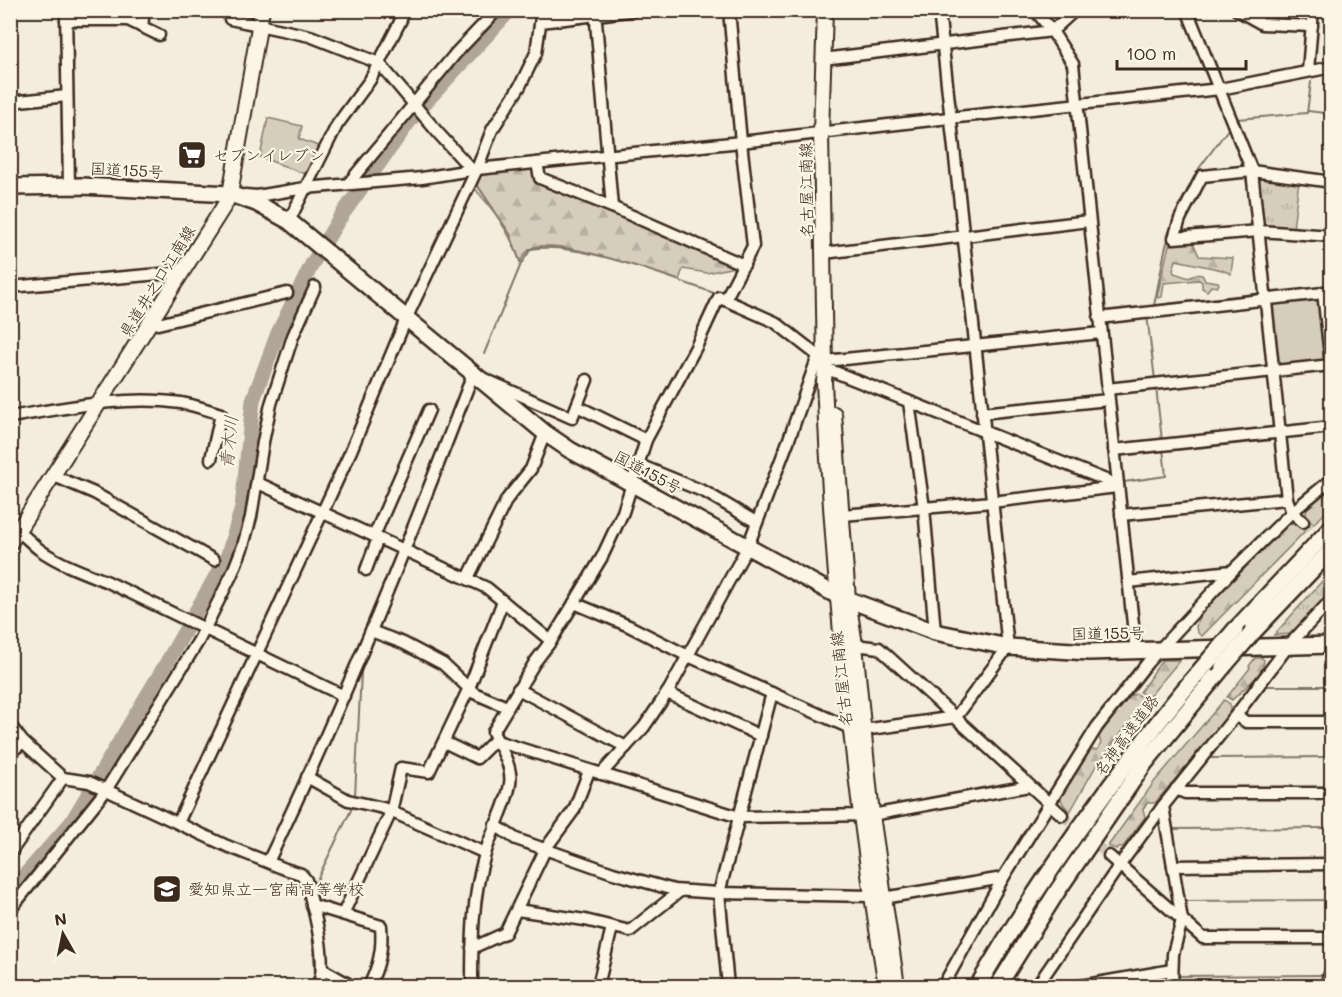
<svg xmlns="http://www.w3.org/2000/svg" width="1342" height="997" font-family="Mali,'Klee One',sans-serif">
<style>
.grass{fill:url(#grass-tufts);stroke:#887c6e;stroke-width:1.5}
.forest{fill:url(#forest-firs);stroke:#887c6e;stroke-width:1.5}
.green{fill:#d6cdbd;stroke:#887c6e;stroke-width:1.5}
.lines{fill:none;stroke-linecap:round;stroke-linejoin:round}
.stream{stroke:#817466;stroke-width:2}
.river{stroke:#b0a596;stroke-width:15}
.minor-tunnel{stroke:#cfc6b7;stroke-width:10;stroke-dasharray:10 5;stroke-linecap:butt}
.minor-casing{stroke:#3b2a1e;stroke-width:15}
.major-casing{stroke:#3b2a1e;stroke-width:18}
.highway-casing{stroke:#3b2a1e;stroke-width:20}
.minor{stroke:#fcf5e5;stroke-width:10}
.major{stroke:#fcf5e5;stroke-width:14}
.highway{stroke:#fcf5e5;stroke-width:15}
.highway-bridge-casing{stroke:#3b2a1e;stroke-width:20;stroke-linecap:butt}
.highway-bridge{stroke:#fcf5e5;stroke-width:15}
.labels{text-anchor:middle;stroke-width:4.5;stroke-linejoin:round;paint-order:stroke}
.poi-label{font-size:16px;fill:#3b2a1e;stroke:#fcf5e5;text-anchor:start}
.street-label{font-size:16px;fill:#3b2a1e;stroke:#fcf5e5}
.water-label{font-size:18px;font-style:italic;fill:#645548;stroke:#fcf5e5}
</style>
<defs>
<pattern id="grass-tufts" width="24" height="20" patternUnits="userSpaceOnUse" patternTransform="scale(1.5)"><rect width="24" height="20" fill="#d6cdbd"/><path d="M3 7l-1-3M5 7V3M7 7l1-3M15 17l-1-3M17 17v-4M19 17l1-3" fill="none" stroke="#b9b0a2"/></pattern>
<pattern id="forest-firs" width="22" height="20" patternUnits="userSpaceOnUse" patternTransform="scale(1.5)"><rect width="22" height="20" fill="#d6cdbd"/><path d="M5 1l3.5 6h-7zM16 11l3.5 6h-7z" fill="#b9b0a2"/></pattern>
</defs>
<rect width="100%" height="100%" fill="#f4eddd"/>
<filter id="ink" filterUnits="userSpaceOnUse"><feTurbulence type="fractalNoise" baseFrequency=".0167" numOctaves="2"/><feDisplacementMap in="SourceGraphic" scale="12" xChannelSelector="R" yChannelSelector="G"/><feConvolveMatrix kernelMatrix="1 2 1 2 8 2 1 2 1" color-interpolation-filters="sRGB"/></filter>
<g filter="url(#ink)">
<!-- grass -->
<g class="grass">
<polygon points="1258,177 1299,180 1293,229 1266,227 1263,225"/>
<polygon points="1331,571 1331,593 1294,634 1274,635"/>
</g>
<!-- forest -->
<g class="forest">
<path d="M537 163 540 179 744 265 707 273 683 269 679 280C652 271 555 237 532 248 526 251 523 257 520 262 510 232 494 209 472 186V170Z"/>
<polygon points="1193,242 1199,256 1233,258 1231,274 1222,270 1176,260 1173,270 1174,273 1189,278 1196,274 1202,275 1205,280 1218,282 1219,284 1217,287 1211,286 1207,291 1202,288 1202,282 1199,280 1164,283 1162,297 1158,298 1157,296 1169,245"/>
<polygon points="1331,485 1331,508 1313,524 1306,514 1307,506"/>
<path d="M1293 523 1305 531 1202 636C1193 631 1196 623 1200 615L1287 524Z"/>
<polygon points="1255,658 1262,658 1264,660 1262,672 1232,700 1227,697 1250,668 1249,666"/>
<polygon points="1162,660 1180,660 1148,698 1140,692"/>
<path d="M1137 694 1146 701 1096 766 1070 812C1064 805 1059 801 1061 792L1088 750H1097L1101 744 1099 736 1128 696Z"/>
<polygon points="1224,700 1230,704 1230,714 1155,803 1147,803 1143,809 1145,817 1123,847 1116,849 1108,846 1155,781"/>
</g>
<!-- green -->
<g class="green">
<polygon points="268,118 302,126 299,139 324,148 308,175 260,157"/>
<polygon points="1318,297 1327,358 1325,361 1280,366 1278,364 1271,304 1275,300"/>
</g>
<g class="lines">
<!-- stream -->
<g class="stream">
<polyline points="1308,111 1332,114"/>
<polyline points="1237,119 1307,113 1311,82"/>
<polyline points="475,157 480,146"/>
<polyline points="476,183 510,234 521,264 484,354"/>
<polyline points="1178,208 1200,167 1229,128"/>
<path d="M521 264 531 249C576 240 672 279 717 294"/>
<polyline points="1290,291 1307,289"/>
<polyline points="1272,293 1283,292"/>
<polyline points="741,301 748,304"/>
<polyline points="1154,306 1165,250 1175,215"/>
<polyline points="1147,308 1257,295"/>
<polyline points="1147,315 1155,380"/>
<polyline points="1156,387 1162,441"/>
<polyline points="1126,510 1124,482 1166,476 1163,449"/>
<polyline points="1128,521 1133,575"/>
<polyline points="1266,686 1332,686"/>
<polyline points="1209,758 1332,757"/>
<polyline points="355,796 361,672 364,660"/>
<polyline points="1157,803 1205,745"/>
<polyline points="1171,829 1332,828"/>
<polyline points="1162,833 1174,907"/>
<polyline points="1126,846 1145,818"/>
<polyline points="1128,865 1145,839"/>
<polyline points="313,888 354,804"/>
<polyline points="306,901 312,931 315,973 309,986"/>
<polyline points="1182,901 1332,900"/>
<polyline points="1167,965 1167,954 1175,925 1175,921 1169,916"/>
<polyline points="1176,976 1323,975"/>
<polyline points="1331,986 1332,985"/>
</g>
<!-- river -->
<polyline class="river" points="10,892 71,823 166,664 228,555 242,508 253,400 278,333 312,264 339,219 413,116 510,10"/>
<!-- minor-tunnel -->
<g class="minor-tunnel">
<polyline points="1303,522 1324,543"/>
<polyline points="1062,815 1109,856"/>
</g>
<!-- minor casing -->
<g class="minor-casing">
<g id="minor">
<polyline points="66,10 69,186"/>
<polyline points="595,10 612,207"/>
<polyline points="1035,10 1052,31 1073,64 1136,652"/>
<polyline points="1187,10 1252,171 1287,499 1292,512 1303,522"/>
<polyline points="1237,10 1262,24 1312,26"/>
<polyline points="230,19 310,36 379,63 439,134 472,170"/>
<polyline points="66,20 128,20 159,35"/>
<polyline points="541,22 636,10"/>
<polyline points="142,27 144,10"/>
<polyline points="823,59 1052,31 1075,10"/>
<polyline points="1308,71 1313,10"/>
<polyline points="10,102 67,96"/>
<polyline points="537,163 540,178 612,207 744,265"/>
<polyline points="1332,182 1252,171 1202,176 1180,219 1174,238 1259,231 1332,236"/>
<polyline points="348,184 456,53 497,10"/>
<polyline points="245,195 257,196 305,188 422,178 477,169 741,142 949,118 1220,89 1332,67"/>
<polyline points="289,221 337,125 370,80 401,20 398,10"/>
<polyline points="824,253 1089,221"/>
<polyline points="10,287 183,272"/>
<polyline points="725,300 775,322 825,361 1101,333"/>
<polyline points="1099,318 1332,292"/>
<polyline points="151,322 158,324 287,293"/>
<polyline points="825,368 1108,481 1118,487"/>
<polyline points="1107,389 1331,365 1323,292"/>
<polyline points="909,402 924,508 935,632"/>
<polyline points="577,406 646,440"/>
<polyline points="982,413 1108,400"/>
<path d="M10 417C66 408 124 395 181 403 194 405 208 410 221 414L211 459"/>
<polyline points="1114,450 1332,427"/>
<polyline points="639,465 705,492 756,522"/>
<polyline points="54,476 94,493 214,560"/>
<polyline points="258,483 487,588 551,641"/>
<polyline points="843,515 992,502 1117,487"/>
<polyline points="1121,515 1287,499"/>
<path d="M10 527C23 532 29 542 40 550 60 564 85 573 108 582L344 696"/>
<polyline points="374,536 429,410"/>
<polyline points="366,570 378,538"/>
<polyline points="468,578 507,499 531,469 545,433"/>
<polyline points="1128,582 1232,571"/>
<polyline points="574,603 629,626 688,656 850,728"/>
<polyline points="371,631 403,643 443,664 474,693 507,707"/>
<polyline points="855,645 879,648 1062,815"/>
<polyline points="518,689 626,747"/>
<polyline points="667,693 761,736"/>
<polyline points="1236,715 1246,722 1332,722"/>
<path d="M10 725 23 742 63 778 89 782 227 846 285 869 301 874 306 880C313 907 329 962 318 986"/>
<polyline points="863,730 956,717 1008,647 939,10"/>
<polyline points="497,741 739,817 872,815 1029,786"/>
<polyline points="444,742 477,758 496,739"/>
<polyline points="10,753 23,742"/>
<polyline points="601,774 644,727 669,690 748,546 789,439 818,356"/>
<polyline points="307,777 348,800 383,808 485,853"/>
<polyline points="1176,789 1185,793 1332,793"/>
<polyline points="1163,806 1182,920 1173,954 1172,986"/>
<polyline points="178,823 350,453 406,319 477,169 492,130 520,86 536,53 542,10"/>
<polyline points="495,825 516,839 613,873 674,890 719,893 871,896"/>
<polyline points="10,853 63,778"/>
<polyline points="1109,856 1203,938 1332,938"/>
<path d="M268 862C344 703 410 539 473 374L572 418 587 380"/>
<polyline points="1173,866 1332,864"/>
<polyline points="883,898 1003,878"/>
<path d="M312 905 381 926C383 949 379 966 369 986"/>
<polyline points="10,910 106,790 199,640 232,574 243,546 251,517 263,442 271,404 293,336 315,287"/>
<polyline points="517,910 585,920 630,931 680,891"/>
<polyline points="343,914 391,812 401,768 429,772 469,688 503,601"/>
<polyline points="472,948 505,933 546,848 574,810 589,771"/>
<polyline points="322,969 352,986"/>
<path d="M472 986C472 942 472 897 485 854 492 830 506 808 510 784 513 767 500 747 493 732L535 662 551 641 602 557 623 512 646 440 696 347 719 297 725 300 753 246 741 142 729 10"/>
<polyline points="598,986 612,927"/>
<polyline points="728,986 719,893 772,693"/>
<polyline points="943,986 1003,878 1097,727 1148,662 1232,571 1292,512 1332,479"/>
<polyline points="1037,986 1119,866 1163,806 1236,715 1289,645 1332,599"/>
<polyline points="1080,986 1172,970"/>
<polyline points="1325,986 1332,969"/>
</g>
</g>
<!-- major casing -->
<g class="major-casing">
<g id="major">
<path d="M825 10 821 133 825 368 824 382C833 585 853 786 886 986"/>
<polyline points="834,414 848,599 855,645 872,815 897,986"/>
<polyline points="10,543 224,206 230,194 262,10"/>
</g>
</g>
<!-- highway casing -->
<g class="highway-casing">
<g id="highway">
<polyline points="10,187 82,186 230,194 256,203 289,221 545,433 570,450 836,595 935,632 1008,647 1089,652 1332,645"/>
<polyline points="1235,630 1332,527"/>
<polyline points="1253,632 1332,549"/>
<path d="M978 986C1008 933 1042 882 1077 832 1118 775 1159 718 1205 665"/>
<polyline points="998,986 1058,890 1144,764 1223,667"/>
</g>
</g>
<!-- minor -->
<use href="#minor" class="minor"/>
<!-- major -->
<use href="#major" class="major"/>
<!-- highway -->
<use href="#highway" class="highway"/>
<!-- highway-bridge casing -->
<g class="highway-bridge-casing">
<g id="highway-bridge">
<polyline points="1205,665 1235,630"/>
<polyline points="1223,667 1253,632"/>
</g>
</g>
<!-- highway-bridge -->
<use href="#highway-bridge" class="highway-bridge"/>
</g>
</g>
<!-- icons -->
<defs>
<g id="supermarket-square" transform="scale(1.5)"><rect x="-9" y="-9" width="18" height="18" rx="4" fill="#3b2a1e" stroke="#fcf5e5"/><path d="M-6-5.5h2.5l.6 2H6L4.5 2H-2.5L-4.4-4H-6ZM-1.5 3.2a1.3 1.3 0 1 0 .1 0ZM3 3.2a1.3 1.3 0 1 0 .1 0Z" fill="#fff"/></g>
<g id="school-square" transform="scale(1.5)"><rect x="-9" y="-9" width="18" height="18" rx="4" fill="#3b2a1e" stroke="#fcf5e5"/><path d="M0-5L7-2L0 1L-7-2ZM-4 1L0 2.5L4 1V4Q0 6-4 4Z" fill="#fff"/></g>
</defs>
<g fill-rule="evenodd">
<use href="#supermarket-square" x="192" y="155"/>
<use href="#school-square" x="167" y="889"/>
</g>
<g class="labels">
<!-- poi labels -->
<g class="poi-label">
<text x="213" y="161">セブンイレブン</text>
<text x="188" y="895">愛知県立一宮南高等学校</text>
</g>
<!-- street labels -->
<g class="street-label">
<text transform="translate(127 170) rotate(3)" y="6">国道155号</text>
<text transform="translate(806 190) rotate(-91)" y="6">名古屋江南線</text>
<text transform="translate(157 281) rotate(-58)" y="6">県道井之口江南線</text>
<text transform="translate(648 472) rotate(28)" y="6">国道155号</text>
<text transform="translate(1108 633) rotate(-1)" y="6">国道155号</text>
<text transform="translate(841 679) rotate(-96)" y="6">名古屋江南線</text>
<text transform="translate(1126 735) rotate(-53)" y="6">名神高速道路</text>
</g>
<!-- water labels -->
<g class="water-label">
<text transform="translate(229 442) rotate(-84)" y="6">青木川</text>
</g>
</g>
<!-- margin -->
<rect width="1342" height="997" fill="none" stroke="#fcf5e5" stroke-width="36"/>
<rect x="18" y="18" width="1306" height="961" fill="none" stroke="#3b2a1e" stroke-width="2" filter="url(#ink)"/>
<!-- north arrow -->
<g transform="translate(63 934) rotate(351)" stroke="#fcf5e5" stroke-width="4.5" paint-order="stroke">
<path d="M0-4.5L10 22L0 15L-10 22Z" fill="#3b2a1e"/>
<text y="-9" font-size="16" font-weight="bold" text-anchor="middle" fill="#3b2a1e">N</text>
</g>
<!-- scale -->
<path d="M1117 60v9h129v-9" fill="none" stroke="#3b2a1e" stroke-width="3"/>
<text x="1126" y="60" font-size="18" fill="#3b2a1e" stroke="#fcf5e5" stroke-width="4.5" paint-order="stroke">100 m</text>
</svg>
